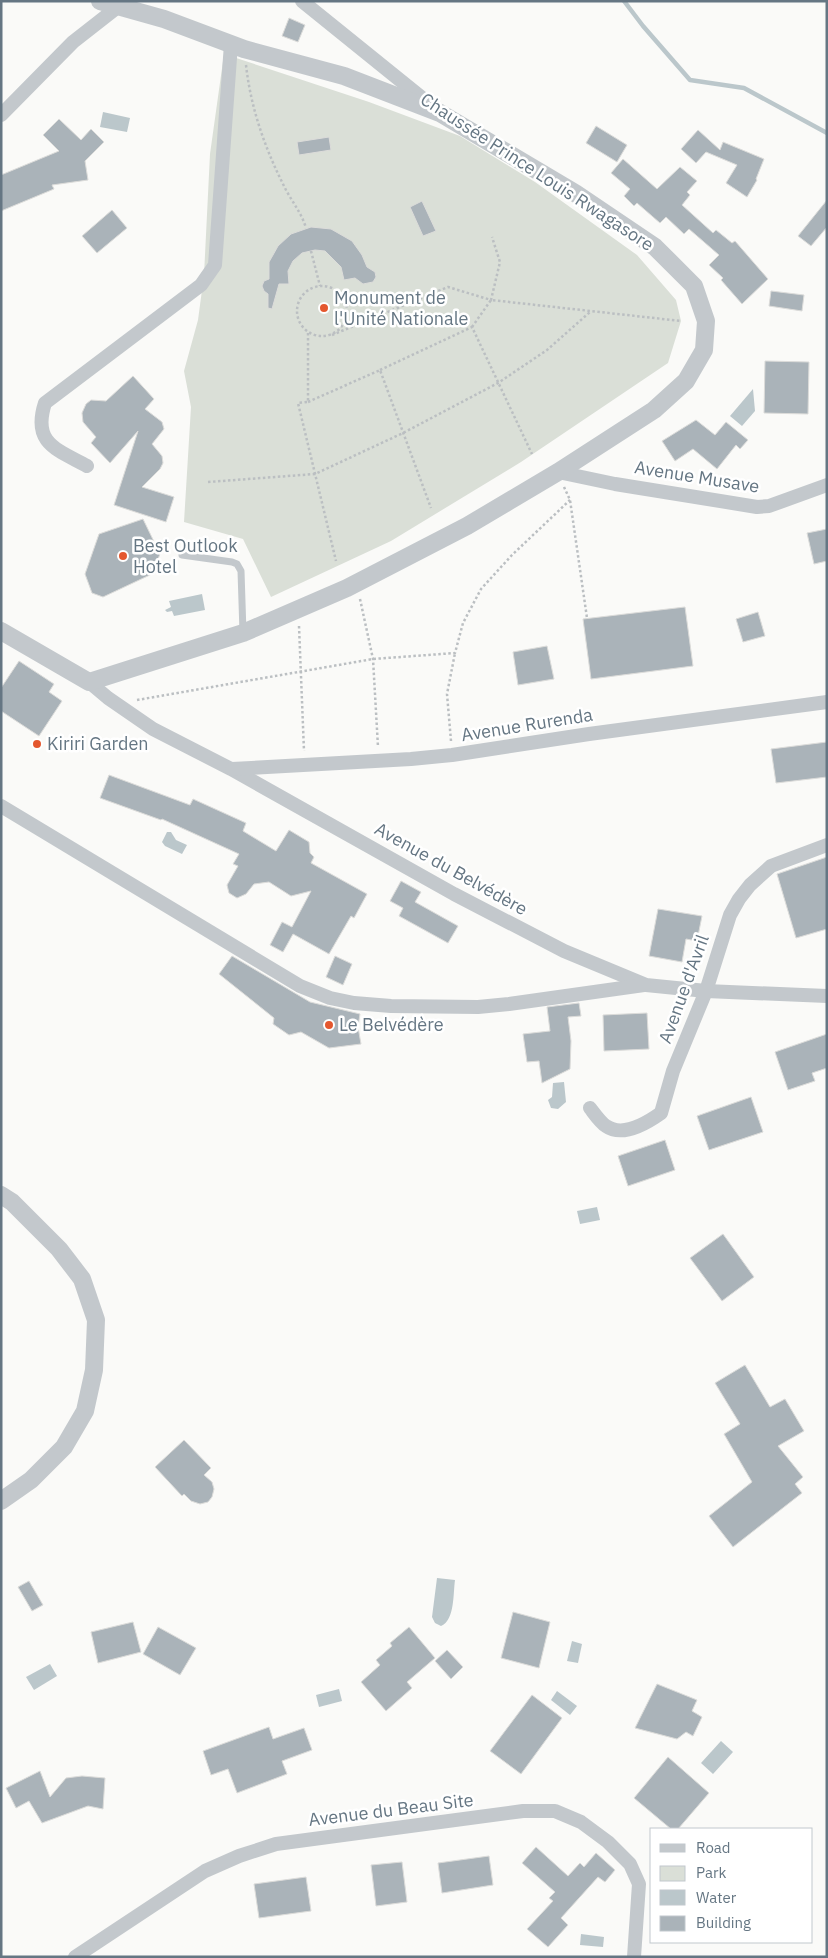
<svg xmlns="http://www.w3.org/2000/svg" width="828" height="1958" font-family="'IBM Plex Sans',sans-serif">
<style>
.green{fill:#dadfd7}
.water{fill:#bbc7cb}
.lines{fill:none;stroke-linecap:round;stroke-linejoin:round}
.stream{stroke:#bbc7cb;stroke-width:4.5}
.building{fill:#aab3b9;stroke:#dcdcda}
.path{stroke:#bbbfc2;stroke-width:2.5;stroke-dasharray:2.5 2.5;stroke-linecap:butt}
.service{stroke:#c3c8cc;stroke-width:7}
.minor{stroke:#c3c8cc;stroke-width:14}
.tertiary{stroke:#c3c8cc;stroke-width:18}
.poi-dot{fill:#e4572e;stroke:#fff;stroke-width:2}
.labels{text-anchor:middle;stroke-width:5;stroke-linejoin:round;paint-order:stroke}
.street-label{font-size:18px;fill:#657683;stroke:#fff}
.poi-label{font-size:18px;fill:#657683;stroke:#fff;text-anchor:start}
</style>
<rect width="100%" height="100%" fill="#fafaf8"/>
<!-- green -->
<polygon class="green" points="224,54 369,102 460,136 535,182 637,255 676,300 681,321 668,363 521,462 391,541 271,597 243,539 184,522 191,407 184,371 198,320 204,275 210,154"/>
<!-- water -->
<g class="water">
<polygon points="103,112 130,118 127,132 100,127"/>
<polygon points="753,389 755,411 742,426 730,416"/>
<polygon points="202,594 205,610 174,616 172,611 167,612 165,610 171,607 169,601"/>
<polygon points="167,832 171,832 176,840 187,845 182,854 165,846 162,842"/>
<polygon points="564,1082 566,1102 558,1109 551,1108 548,1100 552,1097 553,1083"/>
<polygon points="597,1207 600,1220 580,1224 577,1211"/>
<path d="M437 1578 455 1580C453 1594 455 1620 441 1626L435 1623 432 1617Z"/>
<polygon points="572,1641 582,1644 578,1663 567,1661"/>
<polygon points="50,1664 57,1676 34,1690 26,1677"/>
<polygon points="339,1689 342,1701 319,1707 316,1695"/>
<polygon points="557,1691 577,1706 570,1715 551,1700"/>
<polygon points="721,1741 733,1752 713,1774 701,1763"/>
<polygon points="581,1934 604,1937 603,1947 580,1945"/>
</g>
<g class="lines">
<!-- stream -->
<polyline class="stream" points="624,1 643,26 690,80 744,88 827,133"/>
</g>
<!-- building -->
<g class="building">
<polygon points="289,18 305,25 298,42 282,36"/>
<polygon points="59,119 81,140 91,129 104,142 85,161 88,180 52,185 54,189 1,211 1,175 59,151 43,135"/>
<polygon points="596,126 627,145 617,162 586,143"/>
<polygon points="698,130 720,150 723,142 764,159 756,179 757,180 747,197 726,183 737,165 706,152 696,163 681,149"/>
<polygon points="329,137 331,150 299,155 297,142"/>
<polygon points="623,159 657,189 680,167 697,181 687,192 690,195 682,205 713,233 716,230 732,243 735,241 768,279 742,304 721,280 723,278 709,265 719,255 689,229 684,234 666,217 660,223 637,203 634,206 624,196 630,189 611,173"/>
<polygon points="827,200 827,227 811,246 798,236"/>
<polygon points="422,201 436,231 423,236 410,207"/>
<polygon points="112,210 127,228 97,253 82,236"/>
<polygon points="311,227 331,229 352,241 362,255 367,267 375,272 376,277 373,282 363,284 355,278 344,280 341,267 325,251 315,250 302,253 293,261 288,271 289,284 279,284 272,309 268,308 268,294 264,291 262,286 264,281 269,279 269,262 273,255 278,246 291,234"/>
<polygon points="771,291 804,295 802,311 769,306"/>
<polygon points="765,361 809,362 808,414 764,413"/>
<polygon points="133,376 154,399 145,409 162,422 164,429 152,444 162,456 163,463 160,469 142,487 174,497 166,522 114,505 138,431 110,463 91,443 96,437 83,422 82,413 86,404 91,400 106,401"/>
<polygon points="696,420 715,435 726,422 748,440 740,449 736,445 717,469 693,449 675,461 662,441"/>
<polygon points="143,519 160,554 152,574 103,597 92,593 85,574 99,534"/>
<polygon points="827,529 827,561 814,564 807,533"/>
<polygon points="685,607 693,666 591,679 583,619"/>
<polygon points="758,612 765,636 743,642 736,619"/>
<polygon points="547,646 554,679 518,685 513,652"/>
<polygon points="19,661 54,684 49,692 62,701 39,736 1,711 1,688"/>
<polygon points="827,742 827,777 776,783 771,749"/>
<polygon points="109,775 190,805 193,799 246,823 243,831 276,851 289,830 309,842 310,853 314,857 311,863 367,894 354,918 351,916 329,954 293,934 283,952 270,945 282,922 292,927 311,891 291,896 269,882 254,884 246,894 237,898 229,893 227,885 238,866 233,864 239,854 162,819 161,820 100,798"/>
<polygon points="827,857 827,929 796,938 777,874"/>
<polygon points="401,881 421,892 415,902 458,926 448,943 399,916 403,908 390,901"/>
<polygon points="658,909 702,916 697,941 686,939 682,962 649,956"/>
<polygon points="232,956 310,1002 360,1014 358,1027 361,1044 329,1048 301,1032 289,1035 273,1024 274,1018 219,974"/>
<polygon points="335,956 352,964 343,985 326,977"/>
<polygon points="579,1003 581,1016 568,1017 571,1041 570,1069 542,1083 539,1061 527,1062 523,1034 550,1031 547,1007"/>
<polygon points="647,1013 649,1049 604,1051 603,1015"/>
<polygon points="827,1034 827,1068 812,1073 815,1081 788,1090 775,1052"/>
<polygon points="751,1097 763,1132 709,1150 697,1116"/>
<polygon points="665,1140 675,1170 628,1186 618,1156"/>
<polygon points="723,1234 754,1277 722,1301 690,1258"/>
<polygon points="745,1365 770,1407 785,1399 804,1431 778,1446 803,1477 795,1484 802,1493 733,1547 709,1516 752,1482 724,1434 740,1424 715,1383"/>
<polygon points="184,1440 211,1468 204,1475 212,1482 214,1489 212,1497 208,1502 200,1504 191,1501 184,1494 182,1496 155,1467"/>
<polygon points="29,1581 43,1605 32,1611 18,1587"/>
<polygon points="513,1612 550,1622 539,1668 501,1658"/>
<polygon points="133,1622 141,1652 98,1663 91,1632"/>
<polygon points="158,1627 196,1648 180,1675 143,1654"/>
<polygon points="409,1627 435,1658 407,1682 412,1688 386,1711 361,1682 380,1665 376,1660 392,1646 390,1643"/>
<polygon points="447,1650 463,1667 451,1679 435,1661"/>
<polygon points="657,1684 697,1700 692,1711 702,1717 693,1736 686,1732 677,1739 635,1728"/>
<polygon points="532,1695 562,1718 521,1774 490,1751"/>
<polygon points="269,1727 273,1739 304,1728 312,1750 282,1761 287,1774 237,1793 228,1769 211,1775 203,1751"/>
<polygon points="668,1757 709,1793 678,1829 671,1829 634,1798"/>
<polygon points="40,1771 50,1797 66,1778 82,1776 105,1778 103,1809 88,1806 42,1823 29,1801 16,1808 6,1788"/>
<polygon points="536,1847 568,1876 580,1863 584,1867 596,1853 615,1870 605,1882 598,1877 561,1918 568,1925 548,1947 527,1929 553,1901 549,1898 555,1892 522,1863"/>
<polygon points="489,1856 493,1885 442,1893 438,1863"/>
<polygon points="402,1862 407,1902 376,1906 371,1865"/>
<polygon points="306,1877 311,1911 259,1918 254,1884"/>
</g>
<g class="lines">
<!-- path -->
<g class="path">
<path d="M246 65C251 110 266 151 286 190 293 203 302 214 306 228"/>
<polyline points="311,251 320,286"/>
<circle cx="322" cy="311" r="25"/>
<polyline points="472,327 491,300 681,321"/>
<polyline points="308,333 308,402 298,403 336,561"/>
<polyline points="332,335 448,287 491,300 500,262 492,237"/>
<polyline points="380,370 472,327 532,454"/>
<polyline points="308,402 380,370 431,508"/>
<polyline points="208,482 315,474 403,433 498,383 547,350 590,312"/>
<polyline points="564,487 570,500 587,618"/>
<polyline points="360,599 373,659 378,747"/>
<polyline points="299,626 304,751"/>
<polyline points="137,700 373,659 455,653 463,623 481,589 512,555 570,500"/>
<polyline points="451,741 447,694 455,653"/>
</g>
<!-- service -->
<polyline class="service" points="182,555 232,562 237,564 241,571 243,633"/>
<!-- minor -->
<g class="minor">
<polyline points="302,1 432,106"/>
<polyline points="1,115 73,42 119,6"/>
<path d="M87 466C56 449 32 443 45 403L201 285 215 265 231 44"/>
<polyline points="558,472 615,484 757,507 769,506 827,485"/>
<polyline points="89,682 108,698 153,729 231,769 454,894 564,951 646,985 706,991 827,996"/>
<polyline points="232,769 411,759 452,755 589,734 827,702"/>
<polyline points="1,806 300,986 330,998 354,1003 391,1006 478,1007 509,1004 644,985"/>
<path d="M590 1108C594 1113 600 1122 606 1126 623 1138 647 1123 661 1113L673 1071 706 991 730 915 739 899 750 885 771 866 827 845"/>
<polyline points="75,1957 205,1871 239,1856 276,1844 523,1811 555,1811 581,1822 608,1842 630,1864 639,1884 634,1957"/>
</g>
<!-- tertiary -->
<g class="tertiary">
<polyline points="1,631 89,682 243,633 347,588 467,526 558,472 654,410 686,381 704,350 706,321 694,286 655,247 575,193 440,113 344,76 244,49 164,19 100,1"/>
<polyline points="1,1195 12,1202 59,1249 82,1279 96,1320 94,1370 85,1411 64,1447 31,1480 1,1501"/>
</g>
</g>
<!-- markers -->
<g class="poi-dot">
<circle cx="324" cy="308" r="5"/>
<circle cx="123" cy="556" r="5"/>
<circle cx="37" cy="744" r="5"/>
<circle cx="329" cy="1025" r="5"/>
</g>
<g class="labels">
<!-- street labels -->
<g class="street-label">
<text transform="translate(537 172) rotate(33)" y="6">Chaussée Prince Louis Rwagasore</text>
<text transform="translate(697 477) rotate(9)" y="6">Avenue Musave</text>
<text transform="translate(527 725) rotate(-9)" y="6">Avenue Rurenda</text>
<text transform="translate(451 869) rotate(29)" y="6">Avenue du Belvédère</text>
<text transform="translate(684 989) rotate(-70)" y="6">Avenue d'Avril</text>
<text transform="translate(391 1810) rotate(-7)" y="6">Avenue du Beau Site</text>
</g>
<!-- poi labels -->
<g class="poi-label">
<text x="334" y="304">Monument de<tspan x="334" dy="21">l'Unité Nationale</tspan></text>
<text x="133" y="552">Best Outlook<tspan x="133" dy="21">Hotel</tspan></text>
<text x="47" y="750">Kiriri Garden</text>
<text x="339" y="1031">Le Belvédère</text>
</g>
</g>
<!-- border -->
<rect width="828" height="1958" fill="none" stroke="#657683" stroke-width="5"/>
<!-- legend -->
<rect x="650" y="1828" width="162" height="115" fill="#ffffff" stroke="#c1c8cd"/>
<rect x="660" y="1844" width="25" height="8" fill="#c3c8cc" stroke="#c1c8cd"/>
<text x="696" y="1853" font-size="15" fill="#657683">Road</text>
<rect x="660" y="1866" width="25" height="15" fill="#dadfd7" stroke="#c1c8cd"/>
<text x="696" y="1878" font-size="15" fill="#657683">Park</text>
<rect x="660" y="1890" width="25" height="15" fill="#bbc7cb" stroke="#c1c8cd"/>
<text x="696" y="1903" font-size="15" fill="#657683">Water</text>
<rect x="660" y="1916" width="25" height="15" fill="#aab3b9" stroke="#c1c8cd"/>
<text x="696" y="1928" font-size="15" fill="#657683">Building</text>
</svg>
